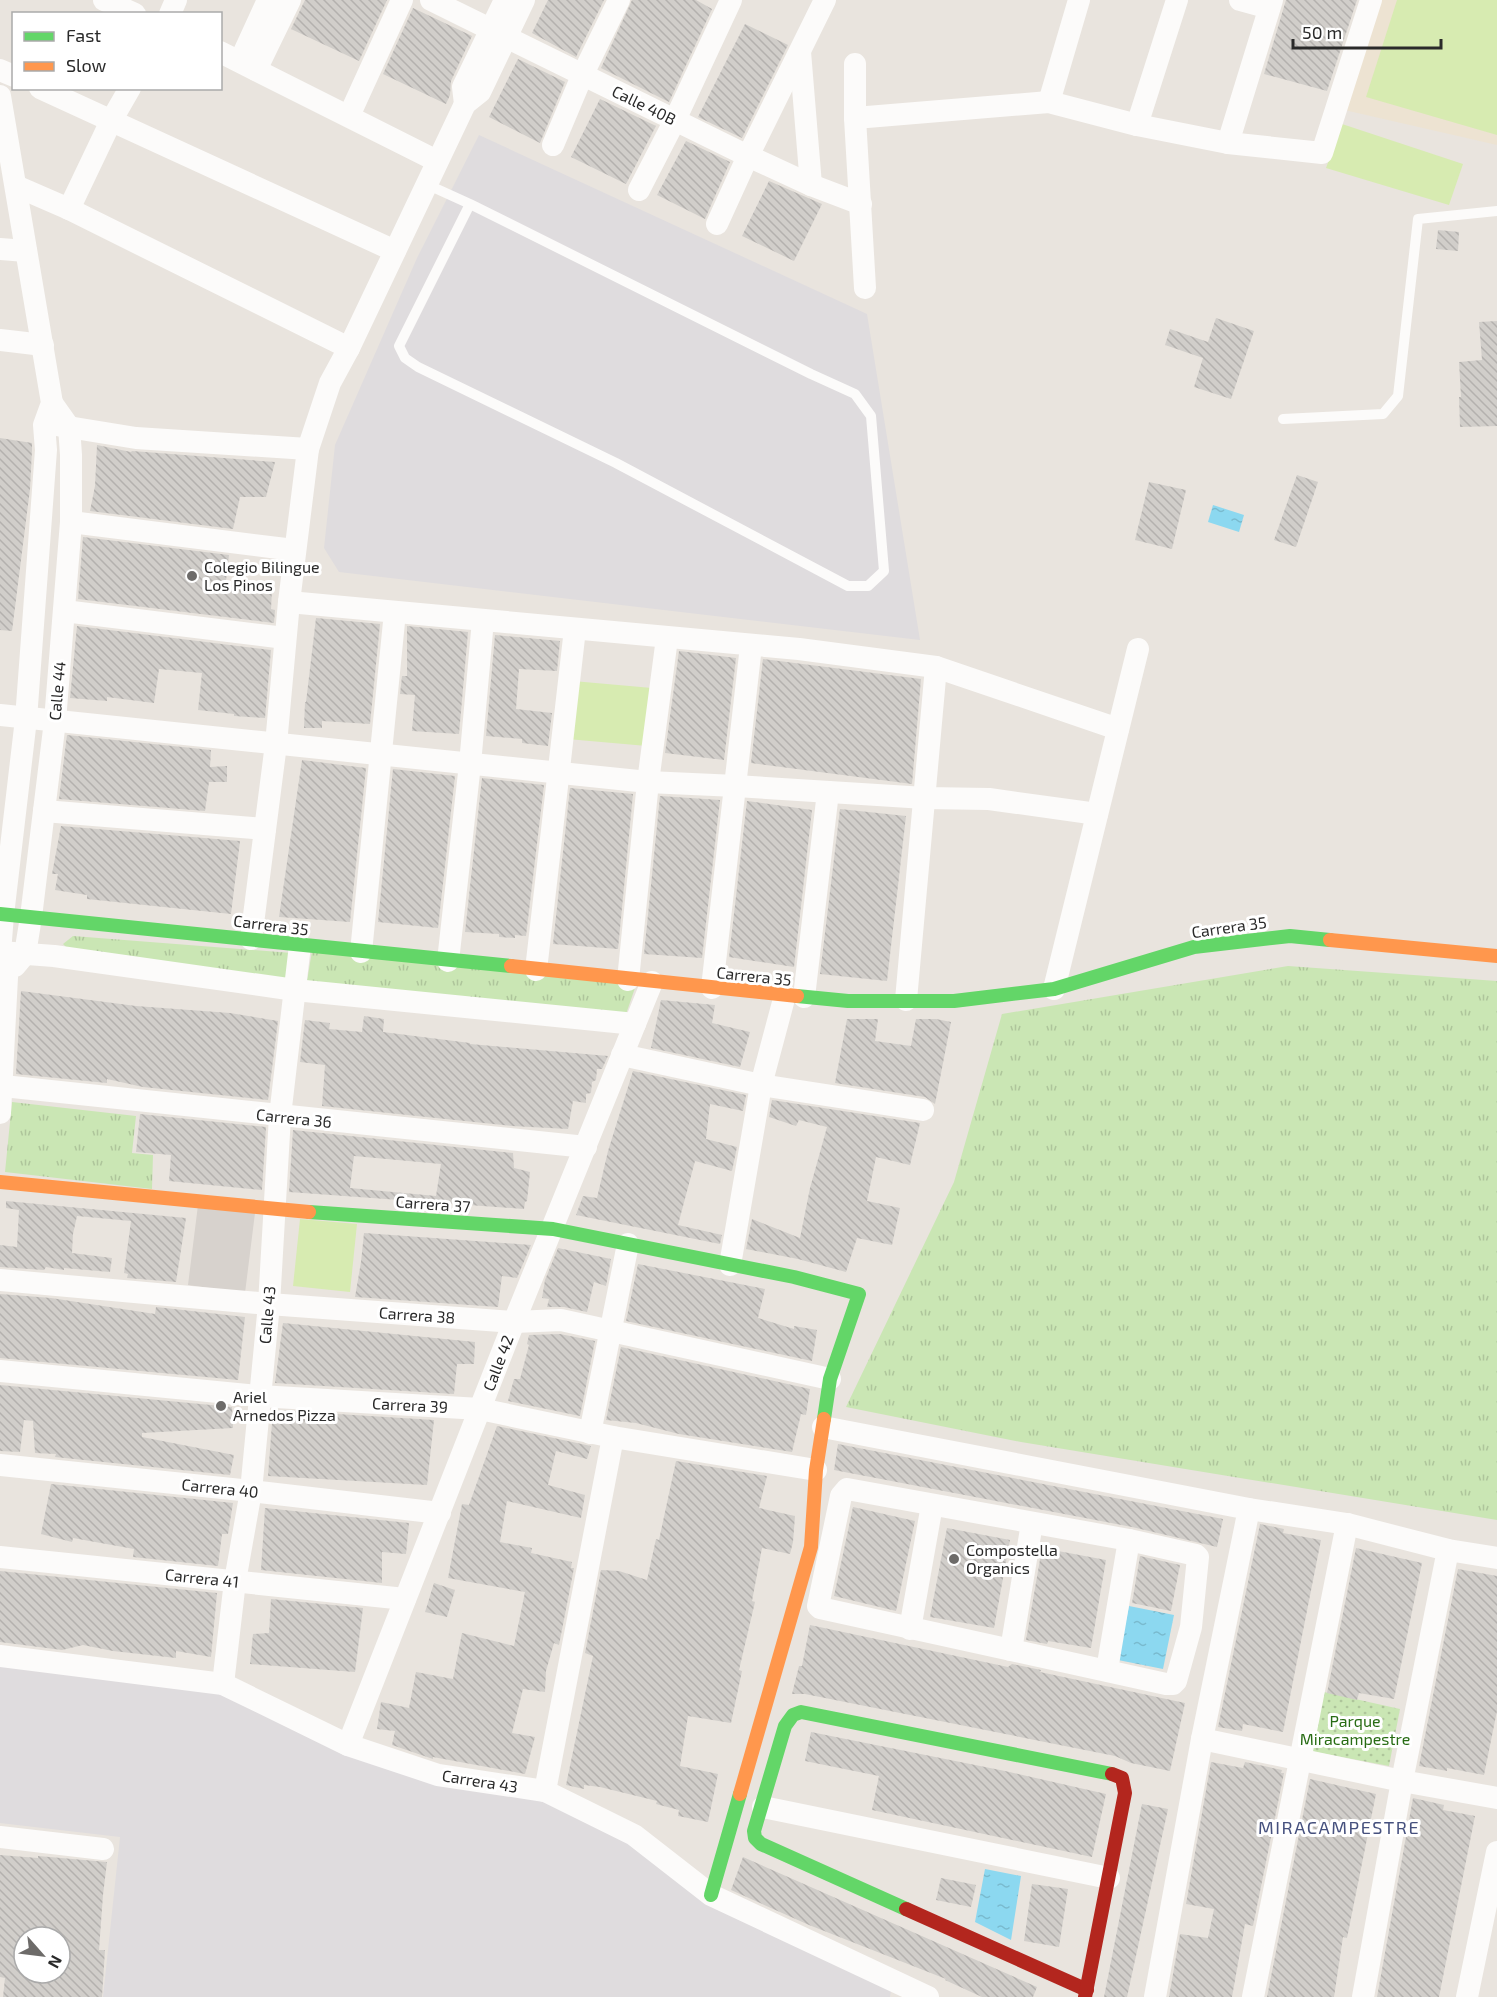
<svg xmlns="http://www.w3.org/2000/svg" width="1497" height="1997" font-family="'Exo 2',sans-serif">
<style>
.industrial{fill:#dfdcde}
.education{fill:#ede3d2}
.grass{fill:url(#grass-tufts)}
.park{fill:url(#park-dots)}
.pitch{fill:#d7ebb1}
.plaza{fill:#d7d2cd}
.water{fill:url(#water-ripples)}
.building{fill:url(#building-back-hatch);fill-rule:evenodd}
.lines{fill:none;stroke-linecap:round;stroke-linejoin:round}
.lane{stroke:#fcfbfa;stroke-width:10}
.street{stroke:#fcfbfa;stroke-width:22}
.fast{stroke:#63d668;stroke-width:14}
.slow{stroke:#ff974d;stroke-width:14}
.jam{stroke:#b3261e;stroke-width:14}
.poi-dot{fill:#6d6b69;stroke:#fff;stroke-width:2}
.labels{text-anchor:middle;stroke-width:6;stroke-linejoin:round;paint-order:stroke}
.street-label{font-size:16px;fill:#2a2a2a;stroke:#fff}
.poi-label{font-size:16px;fill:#2a2a2a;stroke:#fff;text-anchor:start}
.park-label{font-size:16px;fill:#286c14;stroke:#fff}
.neighbourhood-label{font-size:18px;letter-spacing:1.5px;fill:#46517e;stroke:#fff}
</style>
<defs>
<pattern id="grass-tufts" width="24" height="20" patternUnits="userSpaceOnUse" patternTransform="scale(1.5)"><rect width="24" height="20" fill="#cae6b4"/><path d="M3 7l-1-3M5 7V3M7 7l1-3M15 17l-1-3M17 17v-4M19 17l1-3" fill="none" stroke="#aec59b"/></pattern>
<pattern id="park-dots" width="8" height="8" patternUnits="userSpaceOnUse" patternTransform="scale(1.5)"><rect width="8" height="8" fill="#cae6b4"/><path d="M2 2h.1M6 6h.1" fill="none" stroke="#aec59b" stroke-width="1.8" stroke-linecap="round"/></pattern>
<pattern id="water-ripples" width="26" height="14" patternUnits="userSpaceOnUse" patternTransform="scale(1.5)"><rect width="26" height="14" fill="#8cd8f0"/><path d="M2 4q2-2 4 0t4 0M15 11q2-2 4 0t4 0" fill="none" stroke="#79bace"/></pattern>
<pattern id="building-back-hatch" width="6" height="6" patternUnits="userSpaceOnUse" patternTransform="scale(1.5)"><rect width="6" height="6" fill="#d1ceca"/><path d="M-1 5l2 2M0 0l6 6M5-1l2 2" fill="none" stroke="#b4b1ae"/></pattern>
</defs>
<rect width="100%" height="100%" fill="#e9e4de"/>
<!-- industrial -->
<g class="industrial">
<polygon points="479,135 867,314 920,640 339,572 324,548 335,445 417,258"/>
<polygon points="0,1663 227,1681 375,1747 571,1808 721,1889 894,1971 890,1997 103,1997 120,1837 0,1823"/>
</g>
<!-- education -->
<polygon class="education" points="1374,0 1497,0 1497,145 1340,109"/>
<!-- grass -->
<g class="grass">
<polygon points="73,936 292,953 289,984 73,954 63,944"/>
<polygon points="312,951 636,985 624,1020 306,987"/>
<polygon points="1288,966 1497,981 1497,1520 1021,1442 846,1407 954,1182 1002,1014"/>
<polygon points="12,1102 136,1116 132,1153 153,1155 152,1189 5,1172"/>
</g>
<!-- park -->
<polygon class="park" points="1324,1692 1400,1709 1389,1766 1310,1751"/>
<!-- pitch -->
<g class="pitch">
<polygon points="1397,0 1497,0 1497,135 1366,97"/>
<polygon points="1342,124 1463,164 1449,205 1326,168"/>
<polygon points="573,681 652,688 647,746 567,739"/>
<polygon points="300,1219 357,1224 350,1292 293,1286"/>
</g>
<!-- plaza -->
<polygon class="plaza" points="198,1205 255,1213 245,1293 188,1285"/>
<!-- water -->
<g class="water">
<polygon points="1213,505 1244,515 1239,532 1208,522"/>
<polygon points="1129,1606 1174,1615 1163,1669 1118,1660"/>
<polygon points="985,1869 1021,1876 1011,1940 975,1922"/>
</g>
<!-- building -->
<g class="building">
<polygon points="305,0 387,0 359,61 291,29"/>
<polygon points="548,0 604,0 576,57 532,33"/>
<polygon points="632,0 696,0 712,9 669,102 601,68"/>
<polygon points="1286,0 1357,0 1327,91 1264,74"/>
<polygon points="413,8 472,36 451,81 450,95 446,104 383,74"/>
<polygon points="745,24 788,45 742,138 698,117"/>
<polygon points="518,59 565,82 540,143 489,117"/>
<polygon points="600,99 656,126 626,184 571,157"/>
<polygon points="686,141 730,162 705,219 657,195"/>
<polygon points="769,181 822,204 794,261 742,236"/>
<polygon points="1438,230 1459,232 1458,251 1436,249"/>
<polygon points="1216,318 1254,331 1231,399 1194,387 1203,358 1165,345 1170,329 1208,342"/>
<polygon points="1497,321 1497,426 1460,427 1459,397 1461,397 1459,362 1482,360 1479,322"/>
<polygon points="0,438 32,443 32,450 30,489 12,631 0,630"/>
<polygon points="97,445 131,452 132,451 275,462 266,497 240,497 233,529 90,511 95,486"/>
<polygon points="1297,475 1318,482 1296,547 1274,540"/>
<polygon points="1149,482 1186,490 1172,549 1135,540"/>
<polygon points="83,537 229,555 225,589 272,590 271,609 275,610 274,623 78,599"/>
<polygon points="316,618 380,624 370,724 322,721 322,728 304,728 305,702 306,702"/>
<polygon points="77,626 271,650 265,718 234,716 234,714 198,710 202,673 159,669 154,703 107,697 107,701 70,698"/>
<polygon points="407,626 468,632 459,734 412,731 415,695 400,694 402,676 407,676"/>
<polygon points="495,635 560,641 557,671 519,669 516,709 552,713 548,746 522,743 522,739 486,736"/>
<polygon points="679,651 736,658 724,760 665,753"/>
<polygon points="763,659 921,679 912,784 751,763"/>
<polygon points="67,735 211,750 210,767 227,766 227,782 209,782 205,811 59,799"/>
<polygon points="302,760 366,768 350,922 279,917"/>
<polygon points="393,769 455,776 438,928 378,922"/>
<polygon points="482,778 544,785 526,936 515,935 515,938 499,937 499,934 465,932"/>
<polygon points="570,788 633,794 618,949 553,944"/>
<polygon points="660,796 720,800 702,958 644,954"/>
<polygon points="747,801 812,810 794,967 729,957"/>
<polygon points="840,809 906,816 887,981 820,974"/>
<polygon points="61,826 240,841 231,914 87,899 87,895 55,890 58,874 52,874"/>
<polygon points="21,991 136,1006 230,1013 278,1021 268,1100 143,1087 107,1079 107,1083 16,1074"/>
<polygon points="661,1000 715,1005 712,1023 750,1032 740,1067 651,1048"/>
<polygon points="364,1016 384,1019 383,1032 470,1043 470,1044 608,1056 602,1069 597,1069 596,1080 592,1082 591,1093 586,1094 586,1103 573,1101 568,1129 512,1126 322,1106 325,1065 300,1062 305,1020 330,1023 329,1029 362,1032"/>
<polygon points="847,1019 878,1019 875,1041 911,1046 916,1019 936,1019 951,1022 935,1104 925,1097 835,1083"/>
<polygon points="633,1071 746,1095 743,1111 710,1104 706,1139 737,1147 732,1171 695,1161 678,1225 722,1235 720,1244 576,1215 583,1196 597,1198 608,1151"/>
<polygon points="772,1100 920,1123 910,1165 876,1157 867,1201 900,1208 892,1245 857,1238 846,1272 798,1259 746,1249 752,1219 800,1238 810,1188 827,1127 799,1120 796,1126 769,1117"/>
<polygon points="140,1114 266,1127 262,1190 169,1181 171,1155 136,1152"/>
<path d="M293 1130 513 1153 514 1168 530 1172 527 1201 525 1202 524 1209 289 1192ZM354 1156 441 1164 436 1196 350 1188Z"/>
<polygon points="6,1201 186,1218 176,1282 127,1278 128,1274 124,1273 131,1221 77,1216 73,1234 72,1253 112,1258 110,1272 64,1268 64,1270 46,1267 44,1270 0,1267 0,1245 17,1247 19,1210 6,1208"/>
<polygon points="364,1233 531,1245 517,1278 502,1276 498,1307 427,1302 355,1297 361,1262"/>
<polygon points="558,1248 611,1259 606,1286 594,1282 587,1312 564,1307 547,1307 549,1299 542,1298 545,1280"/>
<polygon points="638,1264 765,1289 758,1318 794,1329 794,1326 817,1330 812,1361 626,1321"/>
<polygon points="0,1294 51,1298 155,1314 156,1307 245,1317 238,1380 0,1358"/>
<polygon points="283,1323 475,1342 474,1364 457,1364 454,1394 275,1383"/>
<polygon points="560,1334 595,1341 580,1416 508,1401 514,1379 520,1379 529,1345 527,1344 529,1335"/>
<polygon points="621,1347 810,1389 806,1415 801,1414 792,1452 679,1434 636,1423 606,1420"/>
<polygon points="0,1385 232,1407 233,1428 142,1433 142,1437 234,1455 230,1475 55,1457 56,1454 35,1453 33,1421 24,1420 20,1452 0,1451"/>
<polygon points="273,1410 434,1420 427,1485 268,1476"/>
<polygon points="497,1426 591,1446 587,1459 556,1451 548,1485 585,1495 581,1518 507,1501 500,1542 532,1548 531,1553 572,1562 571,1568 574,1568 559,1645 554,1643 546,1671 545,1692 523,1689 512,1733 535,1737 525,1774 433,1757 433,1759 392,1745 395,1731 377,1729 381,1702 409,1708 416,1672 453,1679 462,1633 514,1646 525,1592 448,1578 462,1504 469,1505"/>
<polygon points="838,1444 1223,1519 1217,1547 1132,1527 834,1470"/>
<polygon points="676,1461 767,1476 759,1508 795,1516 793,1542 790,1554 762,1548 752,1601 755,1602 739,1670 742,1671 731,1723 688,1716 680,1766 718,1774 708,1822 678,1816 679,1810 656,1804 657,1801 600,1787 584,1785 584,1789 566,1785 593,1656 585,1653 601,1570 619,1571 647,1580 656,1539 659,1540"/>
<polygon points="51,1484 233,1503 228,1534 222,1534 218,1566 133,1557 134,1549 73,1538 72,1542 41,1534"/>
<polygon points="853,1507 915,1521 896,1611 834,1596"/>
<polygon points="265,1508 409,1523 406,1554 382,1552 382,1583 261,1570"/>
<polygon points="1260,1524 1284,1529 1283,1533 1321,1540 1283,1732 1243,1724 1242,1731 1218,1727"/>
<polygon points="947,1528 1010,1540 994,1628 930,1617"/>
<polygon points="1042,1548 1106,1560 1091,1648 1048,1641 1047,1644 1026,1640"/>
<polygon points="1356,1548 1422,1563 1394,1699 1359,1693 1357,1700 1327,1693"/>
<polygon points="1140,1556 1180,1565 1171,1611 1132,1603"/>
<polygon points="1458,1569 1497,1576 1497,1711 1484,1775 1447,1768 1447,1771 1419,1766"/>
<polygon points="0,1571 217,1593 211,1657 176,1651 176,1658 113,1651 83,1645 62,1650 0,1642"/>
<polygon points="434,1583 455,1590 447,1617 425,1612"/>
<polygon points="271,1599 363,1608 355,1672 250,1664 253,1634 269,1633"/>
<polygon points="810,1625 1008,1667 1012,1664 1041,1670 1040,1672 1185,1703 1170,1771 1131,1763 1115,1756 805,1694 792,1694 799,1666 802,1666"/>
<polygon points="811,1732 1005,1771 1106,1794 1092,1857 872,1810 879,1776 805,1761"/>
<polygon points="1211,1762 1243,1768 1245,1762 1282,1770 1281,1773 1284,1773 1253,1926 1245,1924 1232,1997 1169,1997 1180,1934 1208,1938 1214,1909 1186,1904"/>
<polygon points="1310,1779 1376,1794 1347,1938 1343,1937 1334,1997 1267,1997"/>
<polygon points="1413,1798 1444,1805 1443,1810 1475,1816 1439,1997 1377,1997"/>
<polygon points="1142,1804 1168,1809 1127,1997 1104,1997"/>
<path d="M0 1855 38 1858V1856L107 1862 103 1895 99 1950H105L102 1997H3L5 1978 0 1977ZM24 1933 60 1936V1973H24Z"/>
<polygon points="743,1857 1037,1987 1033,1997 982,1997 945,1980 946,1979 809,1925 731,1890"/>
<polygon points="941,1878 976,1885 971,1907 936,1900"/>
<polygon points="1032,1884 1068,1889 1059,1947 1024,1941"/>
</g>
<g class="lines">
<!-- lane -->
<g class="lane">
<polyline points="426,184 470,204 811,374 855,394 871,416 884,571 868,586 848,586 616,463 418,367 405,358 399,346 470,204"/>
<polyline points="1283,419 1383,414 1398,396 1418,219 1497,211"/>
</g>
<!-- street -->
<g class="street">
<polyline points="104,0 135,14"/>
<polyline points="431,0 748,156 811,185 861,204"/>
<polyline points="1240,0 1269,8"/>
<polyline points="170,14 176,0"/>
<polyline points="220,52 437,161"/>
<polyline points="800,52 811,185"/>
<polyline points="240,61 268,0"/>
<polyline points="855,64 855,118 865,288"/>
<polyline points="0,70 14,76"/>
<polyline points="256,70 290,0"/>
<polyline points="40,88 395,251"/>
<polyline points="0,96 52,403 44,425 46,450 26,719 3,915 0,952 7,977 0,1113"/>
<polyline points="1049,102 1079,0"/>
<polyline points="465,104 463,87 505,0"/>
<polyline points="349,116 402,0"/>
<polyline points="855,118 1049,102 1137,125 1228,143 1322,153 1371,0"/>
<polyline points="1137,125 1177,0"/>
<polyline points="1228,143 1272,0"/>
<polyline points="553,145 582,76 619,0"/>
<polyline points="16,186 69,209 349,348"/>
<polyline points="639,190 675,120 731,0"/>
<polyline points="69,209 111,121 130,88"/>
<polyline points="717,224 748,156 825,0"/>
<polyline points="0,249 26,251"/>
<polyline points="0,340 43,345"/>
<polyline points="56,425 136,438 308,449"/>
<polyline points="71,522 294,550"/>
<polyline points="289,602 799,649 936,667 1118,729"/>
<polyline points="64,611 285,638"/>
<polyline points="0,715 648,782 736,786 925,798 989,799 1097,814"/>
<polyline points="44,811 265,829"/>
<polyline points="251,939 276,744 289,602 308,449 330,383 349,348 465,104 480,92 524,0"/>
<polyline points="0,952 54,956 295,990 635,1024"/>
<polyline points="361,952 395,612"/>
<polyline points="448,961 470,764 483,620"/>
<polyline points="15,966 25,954 31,917 55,721 71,522 71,455 69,427 52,403"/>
<polyline points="536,970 575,629"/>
<polyline points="628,980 648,782 667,638"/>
<polyline points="712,988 751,646"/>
<polyline points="1054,989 1138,649"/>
<polyline points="804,997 828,792"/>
<polyline points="906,1000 936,667"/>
<polyline points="622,1055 761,1085 923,1110"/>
<polyline points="3,1086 586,1147"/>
<polyline points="730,1265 761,1085 785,995"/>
<polyline points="0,1280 269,1304 514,1322 561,1320 830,1379"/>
<polyline points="0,1371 259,1396 480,1409 613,1437 816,1470"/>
<polyline points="823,1427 1249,1509 1347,1524 1448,1550 1497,1558"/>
<polyline points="590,1433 628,1244"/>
<polyline points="0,1465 251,1491 440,1513"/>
<polygon points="847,1489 1129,1540 1196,1555 1198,1557 1191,1627 1176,1681 1173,1684 1166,1684 820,1608 818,1606 841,1496"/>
<polyline points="0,1557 405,1599"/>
<polyline points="910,1629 932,1505"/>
<polyline points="1011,1650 1032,1523"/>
<polyline points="0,1656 223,1684 348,1745 438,1775 545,1791 634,1835 711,1895 928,1997"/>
<polyline points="1107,1670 1129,1540"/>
<polyline points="223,1684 235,1581 251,1491 269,1304 280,1116 300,945"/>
<polyline points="1202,1739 1402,1781 1497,1798"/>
<polyline points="348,1745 514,1322 652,982"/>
<polyline points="545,1791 613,1437"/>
<polyline points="763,1807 1109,1878"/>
<polyline points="0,1837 103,1849"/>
<polyline points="1155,1997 1202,1739 1249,1509"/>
<polyline points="1253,1997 1347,1524"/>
<polyline points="1363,1997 1402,1781 1448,1550"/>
<polyline points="1467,1997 1497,1852"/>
</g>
<!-- fast -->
<g class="fast">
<polyline points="0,914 511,966"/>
<polyline points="797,996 848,1001 954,1001 1054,989 1194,947 1290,936 1330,940"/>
<polyline points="309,1212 553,1229 794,1277 859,1294 830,1379 824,1419"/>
<polyline points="711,1895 740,1794"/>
<polyline points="906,1909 761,1844 755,1838 754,1831 785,1726 793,1715 801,1712 1112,1774"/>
</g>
<!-- slow -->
<g class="slow">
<polyline points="1330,940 1497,956"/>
<polyline points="511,966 797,996"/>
<polyline points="0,1182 309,1212"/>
<polyline points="740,1794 811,1547 816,1470 824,1419"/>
</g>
<!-- jam -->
<g class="jam">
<polyline points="906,1909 1087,1990"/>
<polyline points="1085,1997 1125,1793 1122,1778 1112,1774"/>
</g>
</g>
<!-- markers -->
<g class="poi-dot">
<circle cx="192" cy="576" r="6"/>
<circle cx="221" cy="1406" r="6"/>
<circle cx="954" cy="1559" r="6"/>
</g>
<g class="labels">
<!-- street labels -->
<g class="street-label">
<text transform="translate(644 105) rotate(26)" y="6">Calle 40B</text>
<text transform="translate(57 691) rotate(-85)" y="6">Calle 44</text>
<text transform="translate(271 925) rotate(7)" y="6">Carrera 35</text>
<text transform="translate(1229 927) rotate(-8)" y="6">Carrera 35</text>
<text transform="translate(754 976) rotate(6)" y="6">Carrera 35</text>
<text transform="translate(294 1118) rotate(6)" y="6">Carrera 36</text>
<text transform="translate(433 1204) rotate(4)" y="6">Carrera 37</text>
<text transform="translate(267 1315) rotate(-85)" y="6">Calle 43</text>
<text transform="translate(417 1315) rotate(4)" y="6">Carrera 38</text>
<text transform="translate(498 1363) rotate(-69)" y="6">Calle 42</text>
<text transform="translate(410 1405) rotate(3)" y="6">Carrera 39</text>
<text transform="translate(220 1488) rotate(6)" y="6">Carrera 40</text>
<text transform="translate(202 1578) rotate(6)" y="6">Carrera 41</text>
<text transform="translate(480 1781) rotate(9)" y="6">Carrera 43</text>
</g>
<!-- poi labels -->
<g class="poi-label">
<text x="204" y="573">Colegio Bilingue<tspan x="204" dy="18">Los Pinos</tspan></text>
<text x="233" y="1403">Ariel<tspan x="233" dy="18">Arnedos Pizza</tspan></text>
<text x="966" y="1556">Compostella<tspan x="966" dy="18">Organics</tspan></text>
</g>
<!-- park labels -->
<g class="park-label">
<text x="1355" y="1727">Parque<tspan x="1355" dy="18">Miracampestre</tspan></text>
</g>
<!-- neighbourhood labels -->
<g class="neighbourhood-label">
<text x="1339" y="1834">MIRACAMPESTRE</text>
</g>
</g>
<!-- legend -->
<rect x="12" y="12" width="210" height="78" fill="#ffffff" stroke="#aaaaaa" stroke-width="1.5"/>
<rect x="24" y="32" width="30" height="9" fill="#63d668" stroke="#aaaaaa" stroke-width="1.5"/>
<text x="66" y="42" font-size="18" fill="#2a2a2a">Fast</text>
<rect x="24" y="62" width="30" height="9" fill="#ff974d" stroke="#aaaaaa" stroke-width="1.5"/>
<text x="66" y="72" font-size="18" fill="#2a2a2a">Slow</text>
<!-- north arrow -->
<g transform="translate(42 1955) rotate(118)"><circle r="28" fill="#ffffff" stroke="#aaaaaa" stroke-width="1.5"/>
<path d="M0-4.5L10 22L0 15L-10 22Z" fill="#6d6b69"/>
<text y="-9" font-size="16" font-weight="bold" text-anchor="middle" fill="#2a2a2a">N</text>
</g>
<!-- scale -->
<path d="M1293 39v9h148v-9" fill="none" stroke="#2a2a2a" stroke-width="3"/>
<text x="1302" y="39" font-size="18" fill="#2a2a2a" stroke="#ffffff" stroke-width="4.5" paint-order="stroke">50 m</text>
</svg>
